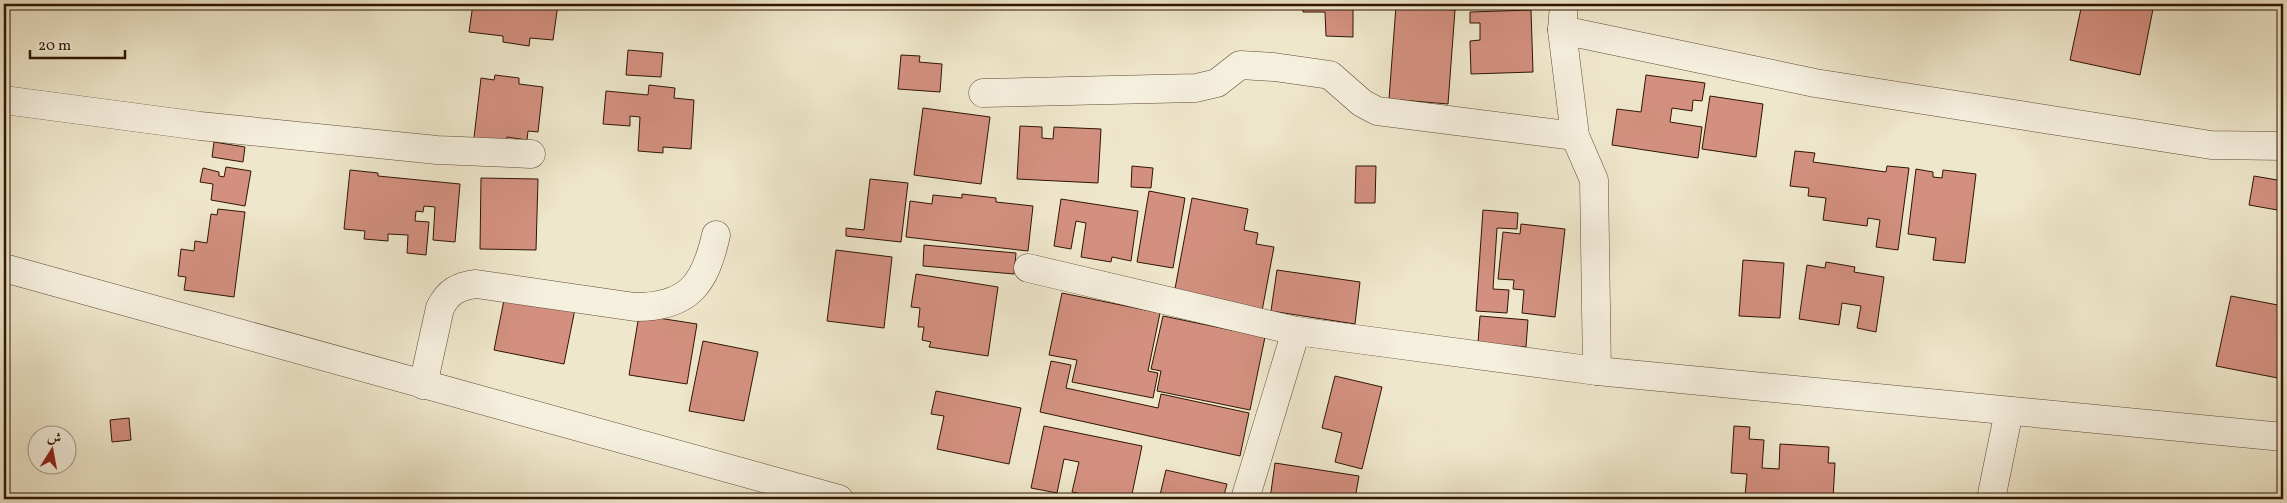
<svg xmlns="http://www.w3.org/2000/svg" width="2287" height="503" font-family="Vollkorn,Amiri,serif">
<style>
.building{fill:#d39080;stroke:#2f1502}
.lines{fill:none;stroke-linecap:round;stroke-linejoin:round}
.street-casing{stroke:#5f4a34;stroke-width:29}
.street{stroke:#f5efde;stroke-width:28}
</style>
<rect width="100%" height="100%" fill="#efe7cc"/>
<filter id="stains"><feTurbulence type="fractalNoise" baseFrequency=".004" numOctaves="4"/><feColorMatrix values="0 0 0 0 .2 0 0 0 0 .09 0 0 0 0 .02 0 0 0 .5 -.17"/></filter>
<radialGradient id="worn" r=".72"><stop offset=".6" stop-color="#630" stop-opacity="0"/><stop offset="1" stop-color="#630" stop-opacity=".3"/></radialGradient>
<!-- building -->
<g class="building">
<polygon points="473,4 558,4 553,40 530,38 529,46 503,42 503,36 469,32"/>
<polygon points="1303,4 1353,4 1353,37 1326,36 1325,12 1303,12"/>
<polygon points="2082,4 2154,4 2140,75 2070,60"/>
<polygon points="1396,6 1455,10 1448,104 1389,99"/>
<polygon points="1531,10 1533,72 1471,74 1470,41 1480,40 1480,23 1470,23 1470,12"/>
<polygon points="628,50 663,53 661,77 626,75"/>
<polygon points="901,55 920,56 919,62 942,64 940,92 898,89"/>
<polygon points="495,75 519,78 519,84 543,87 538,132 528,131 527,140 507,137 506,149 473,146 481,78 494,80"/>
<polygon points="1646,75 1705,83 1702,101 1693,100 1692,111 1672,108 1670,122 1702,127 1698,158 1612,145 1617,109 1641,112"/>
<polygon points="649,85 675,88 674,98 694,100 691,149 663,147 663,153 638,151 640,117 630,116 630,126 603,124 606,91 648,95"/>
<polygon points="1710,96 1763,104 1756,157 1702,149"/>
<polygon points="923,108 990,117 981,184 914,175"/>
<polygon points="1020,126 1042,127 1042,138 1053,139 1054,127 1101,129 1098,183 1017,179"/>
<polygon points="214,142 245,147 243,162 212,157"/>
<polygon points="1795,151 1815,153 1813,162 1886,172 1887,166 1909,168 1898,250 1876,247 1880,220 1868,218 1867,226 1823,220 1826,198 1808,196 1809,188 1790,186"/>
<polygon points="1132,166 1153,168 1151,188 1131,187"/>
<polygon points="1356,166 1376,166 1375,203 1355,203"/>
<polygon points="226,167 251,171 245,206 211,200 213,184 200,182 203,168 219,172 219,176 224,177"/>
<polygon points="1916,169 1933,172 1933,177 1942,178 1943,170 1976,174 1965,263 1933,260 1936,238 1908,234"/>
<polygon points="350,170 378,173 378,176 460,184 455,242 433,240 435,207 424,206 423,212 416,211 415,221 429,222 426,255 407,253 408,235 388,234 388,241 364,239 365,231 344,229"/>
<polygon points="2254,176 2283,181 2283,211 2249,205"/>
<polygon points="481,178 538,179 536,250 480,249"/>
<polygon points="870,179 908,183 901,242 846,236 846,228 864,230"/>
<polygon points="1149,191 1185,198 1173,268 1137,262"/>
<polygon points="962,194 996,198 996,202 1033,206 1028,251 906,237 910,201 932,204 933,195 962,198"/>
<polygon points="1192,198 1248,209 1244,230 1258,233 1256,244 1274,247 1262,311 1174,294"/>
<polygon points="1061,199 1138,211 1131,261 1112,257 1111,262 1081,257 1086,223 1076,221 1071,249 1054,246"/>
<polygon points="218,209 245,212 234,297 184,290 186,277 178,276 181,249 194,251 195,241 207,243 211,214 217,215"/>
<polygon points="1483,210 1518,213 1517,229 1497,228 1493,289 1509,290 1507,313 1476,311"/>
<polygon points="1521,224 1565,229 1555,317 1522,313 1524,290 1513,289 1514,280 1498,279 1503,232 1520,234"/>
<polygon points="924,245 1016,253 1014,274 923,266"/>
<polygon points="836,250 892,257 884,328 827,321"/>
<polygon points="1743,260 1784,263 1780,318 1739,316"/>
<polygon points="1826,262 1855,267 1854,272 1884,277 1876,332 1857,328 1861,306 1842,303 1839,325 1799,319 1807,265 1825,268"/>
<polygon points="1277,270 1360,282 1355,324 1271,311"/>
<polygon points="916,274 998,287 988,356 929,347 931,342 922,340 924,327 918,327 920,308 911,307"/>
<polygon points="1062,293 1160,313 1148,371 1158,373 1153,398 1072,382 1077,360 1049,355"/>
<polygon points="505,295 575,309 564,364 494,350"/>
<polygon points="2231,296 2283,306 2283,379 2216,366"/>
<polygon points="639,315 697,324 687,384 629,375"/>
<polygon points="1163,316 1265,337 1250,410 1157,391 1161,371 1151,369"/>
<polygon points="1480,316 1528,320 1526,347 1478,343"/>
<polygon points="703,341 758,352 744,421 689,411"/>
<polygon points="1051,361 1071,365 1066,388 1158,408 1161,394 1249,413 1240,456 1040,412"/>
<polygon points="1335,376 1382,387 1362,469 1335,462 1342,433 1322,428"/>
<polygon points="936,391 1021,408 1009,464 937,449 944,416 931,414"/>
<polygon points="129,418 131,440 112,442 110,420"/>
<polygon points="1044,426 1142,446 1131,499 1108,499 1072,492 1079,462 1064,459 1057,493 1031,488"/>
<polygon points="1734,426 1750,427 1749,439 1764,440 1762,468 1779,469 1780,444 1829,447 1828,463 1835,463 1833,499 1745,496 1747,474 1731,473"/>
<polygon points="1275,463 1359,476 1355,499 1270,499"/>
<polygon points="1166,470 1227,484 1223,499 1159,499"/>
<polygon points="1036,494 1055,499 1035,499"/>
<polygon points="1945,495 1962,499 1944,499"/>
</g>
<g class="lines">
<!-- street casing -->
<g class="street-casing">
<g id="street">
<polyline points="1564,4 1562,30 1575,136 1594,180 1597,371"/>
<polyline points="1562,30 1815,83 2211,145 2283,146"/>
<polyline points="983,93 1196,88 1217,83 1240,65 1274,67 1330,75 1362,103 1377,111 1575,136"/>
<polyline points="4,100 200,126 437,150 531,154"/>
<polyline points="4,268 839,499"/>
<polyline points="1028,268 1296,331"/>
<path d="M423 385 440 308C448 292 458 286 476 284L635 307C689 307 705 284 716 235"/>
<polyline points="1245,499 1296,331 1597,371 2283,437"/>
<polyline points="1991,499 2009,411"/>
</g>
</g>
<!-- street -->
<use href="#street" class="street"/>
</g>
<!-- margin -->
<rect width="2287" height="503" fill="none" stroke="#efe7cc" stroke-width="20"/>
<rect x="5" y="5" width="2277" height="493" fill="none" stroke="#2f1502" stroke-width="2.5"/>
<rect x="10" y="10" width="2267" height="483" fill="none" stroke="#2f1502"/>
<!-- north arrow -->
<g transform="translate(52 450) rotate(11)"><circle r="24" fill="#f5efde" stroke="#a69886"/>
<path d="M0-4L9 19L0 12L-9 19Z" fill="#8f2418"/>
<text y="-8" font-size="14" font-weight="bold" text-anchor="middle" fill="#2f1502">ش</text>
</g>
<!-- scale -->
<path d="M30 50v8h95v-8" fill="none" stroke="#2f1502" stroke-width="2.5"/>
<text x="38" y="50" font-size="15" fill="#2f1502" stroke="#f5efde" stroke-width="4" paint-order="stroke">20 m</text>
<rect width="100%" height="100%" filter="url(#stains)"/>
<rect width="100%" height="100%" fill="url(#worn)"/>
</svg>
